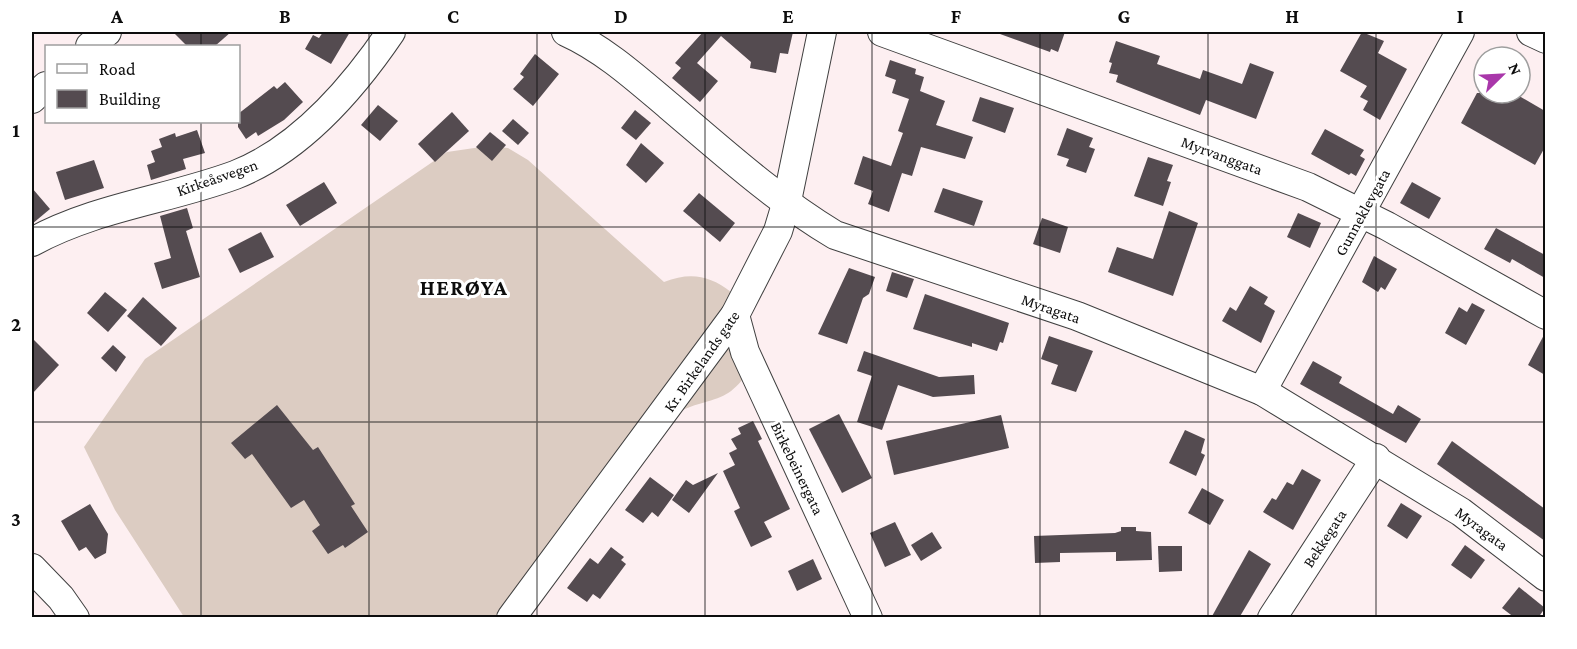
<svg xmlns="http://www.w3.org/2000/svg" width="1577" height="649" font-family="'Crimson Pro',serif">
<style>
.cemetery{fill:#dcccc2}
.building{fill:#544b50}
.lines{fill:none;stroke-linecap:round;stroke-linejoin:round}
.minor-casing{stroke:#404040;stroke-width:30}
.minor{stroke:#fff;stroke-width:28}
.grid{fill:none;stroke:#0d0d0d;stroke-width:1.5;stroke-opacity:0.55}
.labels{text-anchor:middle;stroke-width:6;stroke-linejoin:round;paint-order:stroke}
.street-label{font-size:16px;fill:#0d0d0d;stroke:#fff}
.district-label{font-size:22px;font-weight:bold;letter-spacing:1.5px;fill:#0d0d0d;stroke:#fff}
.neatline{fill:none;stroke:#0d0d0d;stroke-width:2}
.grid-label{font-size:20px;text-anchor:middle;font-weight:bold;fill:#0d0d0d}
</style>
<rect width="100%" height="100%" fill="#fdeff1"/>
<!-- cemetery -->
<path class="cemetery" d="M488 146 508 148 528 160 664 282C690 272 709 275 731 292L747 374C731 395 723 397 699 404 687 407 675 414 663 420L522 617H184L115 510 84 447 145 359 447 152Z"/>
<!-- building -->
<g class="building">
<polygon points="173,32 231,32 215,46 187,46"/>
<polygon points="323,32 350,32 331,64 305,49 313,35 319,38"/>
<polygon points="703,32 793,32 788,54 780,53 776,73 750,68 751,62 721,36 697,63 718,81 700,102 672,78 681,68 675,63"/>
<polygon points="1000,32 1065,32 1058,52 1051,49 1050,52 1000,34"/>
<polygon points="1362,32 1384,41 1378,53 1407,69 1380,120 1363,110 1368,101 1360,97 1367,86 1340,71"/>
<polygon points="1116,41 1160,56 1157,64 1200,79 1203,70 1242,84 1250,63 1274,72 1256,119 1206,100 1200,115 1116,82 1118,75 1109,73 1112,63 1109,62"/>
<polygon points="535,54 559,74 533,106 513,89 524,77 520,74"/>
<polygon points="890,60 916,69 915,74 924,77 920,91 945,101 936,125 973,137 965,159 921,147 912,176 902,173 889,212 868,204 873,191 854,184 863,156 891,166 903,133 898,131 909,99 892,93 896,80 885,76"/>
<polygon points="285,82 303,102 284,120 258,136 256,132 246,139 238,127 238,114 274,86 277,89"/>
<polygon points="1477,93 1514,93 1545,111 1545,147 1535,165 1461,123"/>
<polygon points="980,97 1014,108 1005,133 972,121"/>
<polygon points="378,105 398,121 380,141 361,125"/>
<polygon points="635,110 651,123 636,140 621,128"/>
<polygon points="452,112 469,131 435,162 418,144"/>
<polygon points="513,119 529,133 518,145 502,131"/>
<polygon points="1067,128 1093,138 1089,147 1095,149 1086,173 1066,166 1069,159 1057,155"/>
<polygon points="1325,129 1364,150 1360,156 1365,159 1356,176 1351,173 1349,175 1311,154"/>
<polygon points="197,130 205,153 183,159 186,169 151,180 147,165 155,162 151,151 162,147 159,139 175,133 176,137"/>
<polygon points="490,132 506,145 492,161 476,147"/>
<polygon points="641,143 664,163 646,183 626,165"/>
<polygon points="1148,157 1173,165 1167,181 1171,182 1163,206 1134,196"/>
<polygon points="94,160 104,188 65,200 56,172"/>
<polygon points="324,182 337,203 300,226 286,205"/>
<polygon points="1412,182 1441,198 1429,219 1400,203"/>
<polygon points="32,188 50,209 32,224"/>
<polygon points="943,188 983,201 974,226 934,212"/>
<polygon points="699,193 735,223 720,242 683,211"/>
<polygon points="187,208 193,228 186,231 200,277 162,289 154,263 171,258 160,216"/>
<polygon points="1169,211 1198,223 1173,296 1108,272 1117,247 1153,259"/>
<polygon points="1298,213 1321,223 1310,248 1287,237"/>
<polygon points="1042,218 1068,227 1060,253 1033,244"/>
<polygon points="1496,228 1545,255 1545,278 1512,259 1510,263 1484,249"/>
<polygon points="261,232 274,257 240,273 228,249"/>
<polygon points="1374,256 1397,269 1385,290 1381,287 1378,292 1362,282"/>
<polygon points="849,268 875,277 869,294 863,298 847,344 818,334"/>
<polygon points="892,272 914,279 907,298 886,291"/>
<polygon points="1250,286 1268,297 1264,304 1275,311 1261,343 1222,321 1230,307 1236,311"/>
<polygon points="105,292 127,310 108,332 87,313"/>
<polygon points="925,294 1009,323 1003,343 1000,342 997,351 972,343 972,347 913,329"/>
<polygon points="143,297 177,328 161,346 127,316"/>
<polygon points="1472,303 1485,310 1466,345 1445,333 1459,307 1467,312"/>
<polygon points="1545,333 1545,375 1528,365"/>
<polygon points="1049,336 1093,351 1076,392 1051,384 1058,365 1041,359"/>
<polygon points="32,338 59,365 32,394"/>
<polygon points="113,345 126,357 116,372 101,358"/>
<polygon points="864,351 939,377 974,375 975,394 933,397 898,385 882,430 857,422 872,376 857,371"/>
<polygon points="1313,361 1342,377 1339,383 1393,414 1398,405 1421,419 1406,443 1300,384"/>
<polygon points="277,405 313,450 318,447 355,504 351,506 368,532 345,548 343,545 328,554 312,531 320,525 304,500 291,508 252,454 245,459 231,443"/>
<polygon points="839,414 872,478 842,493 809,429"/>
<polygon points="1001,415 1009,448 894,475 886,441"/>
<polygon points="753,421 762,439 758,441 790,509 764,522 772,537 751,547 734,511 740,508 723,471 735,465 729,453 737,449 731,439 741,434 738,428"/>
<polygon points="1185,430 1205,439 1201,453 1205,455 1196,476 1169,463"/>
<polygon points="1452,441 1545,509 1545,541 1437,464"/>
<polygon points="1302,469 1321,480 1293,530 1263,512 1272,498 1276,500 1287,482 1293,485"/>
<polygon points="718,473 689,513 672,500 686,480 693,485"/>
<polygon points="650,477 674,495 658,517 652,512 643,523 625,510"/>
<polygon points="1202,488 1224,500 1210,525 1188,513"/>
<polygon points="1401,503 1422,516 1407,539 1387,526"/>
<polygon points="90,504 108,534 106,553 95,559 86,547 79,551 61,521"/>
<polygon points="895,522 911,555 885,567 870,533"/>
<polygon points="1121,527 1136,527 1136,531 1151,532 1152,560 1116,561 1116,552 1060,553 1060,562 1035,563 1034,536 1115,533 1121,531"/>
<polygon points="932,532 942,548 921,561 911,545"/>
<polygon points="1465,545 1485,560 1471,579 1451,565"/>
<polygon points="1158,546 1182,546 1182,571 1159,572"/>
<polygon points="611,547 624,557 621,560 626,564 600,599 593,594 587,602 567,588 590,558 598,564"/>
<polygon points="1249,550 1271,564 1239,618 1211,618"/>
<polygon points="813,559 822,579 797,591 788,571"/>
<polygon points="1519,587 1545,608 1538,618 1515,618 1502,608"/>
</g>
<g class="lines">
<!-- minor casing -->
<g class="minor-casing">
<g id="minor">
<path d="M566 32C604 49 637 79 669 106 722 151 775 199 835 235L1077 316 1262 391 1461 512 1546 577"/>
<polyline points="882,32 1308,187 1387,226 1546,315"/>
<polyline points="1531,32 1546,39"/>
<polyline points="90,46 107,32"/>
<polyline points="32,99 46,86"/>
<path d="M32 242C96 207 167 200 235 175 299 150 353 88 391 32"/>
<polyline points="735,315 745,352 868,618"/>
<polyline points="1262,391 1460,32"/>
<polyline points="32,568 61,598 75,618"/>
<polyline points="511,618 735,315 778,231 787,201 822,32"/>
<polyline points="1272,618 1376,458"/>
</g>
</g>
<!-- minor -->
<use href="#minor" class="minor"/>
</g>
<!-- grid -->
<path class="grid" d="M201 32V46M369 32V618M537 32V618M705 32V618M872 32V618M1040 32V618M1208 32V618M1376 32V618M201 122V618M32 227H1546M32 422H1546"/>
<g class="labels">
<!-- street labels -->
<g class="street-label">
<text transform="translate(1222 155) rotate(20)" y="6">Myrvanggata</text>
<text transform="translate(217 177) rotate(-19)" y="6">Kirkeåsvegen</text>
<text transform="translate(1362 212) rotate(-61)" y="6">Gunneklevgata</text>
<text transform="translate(1051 308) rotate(19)" y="6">Myragata</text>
<text transform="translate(701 361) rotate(-55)" y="6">Kr. Birkelands gate</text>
<text transform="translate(798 468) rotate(64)" y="6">Birkebeinergata</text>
<text transform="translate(1482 528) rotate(37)" y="6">Myragata</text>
<text transform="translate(1324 538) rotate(-57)" y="6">Bekkegata</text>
</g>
<!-- district labels -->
<g class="district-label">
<text x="464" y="295">HERØYA</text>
</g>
</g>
<!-- border -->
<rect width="1577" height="649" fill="none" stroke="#ffffff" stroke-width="66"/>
<!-- legend -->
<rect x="45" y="45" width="195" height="78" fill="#ffffff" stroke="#9e9e9e" stroke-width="1.5"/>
<rect x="57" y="64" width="30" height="9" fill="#ffffff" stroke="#9e9e9e" stroke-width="1.5"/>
<text x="99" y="75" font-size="18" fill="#0d0d0d">Road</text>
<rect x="57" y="90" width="30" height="18" fill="#544b50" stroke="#9e9e9e" stroke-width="1.5"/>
<text x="99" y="105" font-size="18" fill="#0d0d0d">Building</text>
<!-- north arrow -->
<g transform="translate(1502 75) rotate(66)"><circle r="28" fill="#ffffff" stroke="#9e9e9e" stroke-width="1.5"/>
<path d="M0-4.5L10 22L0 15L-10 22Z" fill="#a937aa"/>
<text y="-9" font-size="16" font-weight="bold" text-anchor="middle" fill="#0d0d0d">N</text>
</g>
<rect x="33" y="33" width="1511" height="583" class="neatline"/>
<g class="grid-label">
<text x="117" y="23">A</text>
<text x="285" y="23">B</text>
<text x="453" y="23">C</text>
<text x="621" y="23">D</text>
<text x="788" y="23">E</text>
<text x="956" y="23">F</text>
<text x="1124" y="23">G</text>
<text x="1292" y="23">H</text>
<text x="1460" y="23">I</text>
<text x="16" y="137">1</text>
<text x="16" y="331">2</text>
<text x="16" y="526">3</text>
</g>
</svg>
